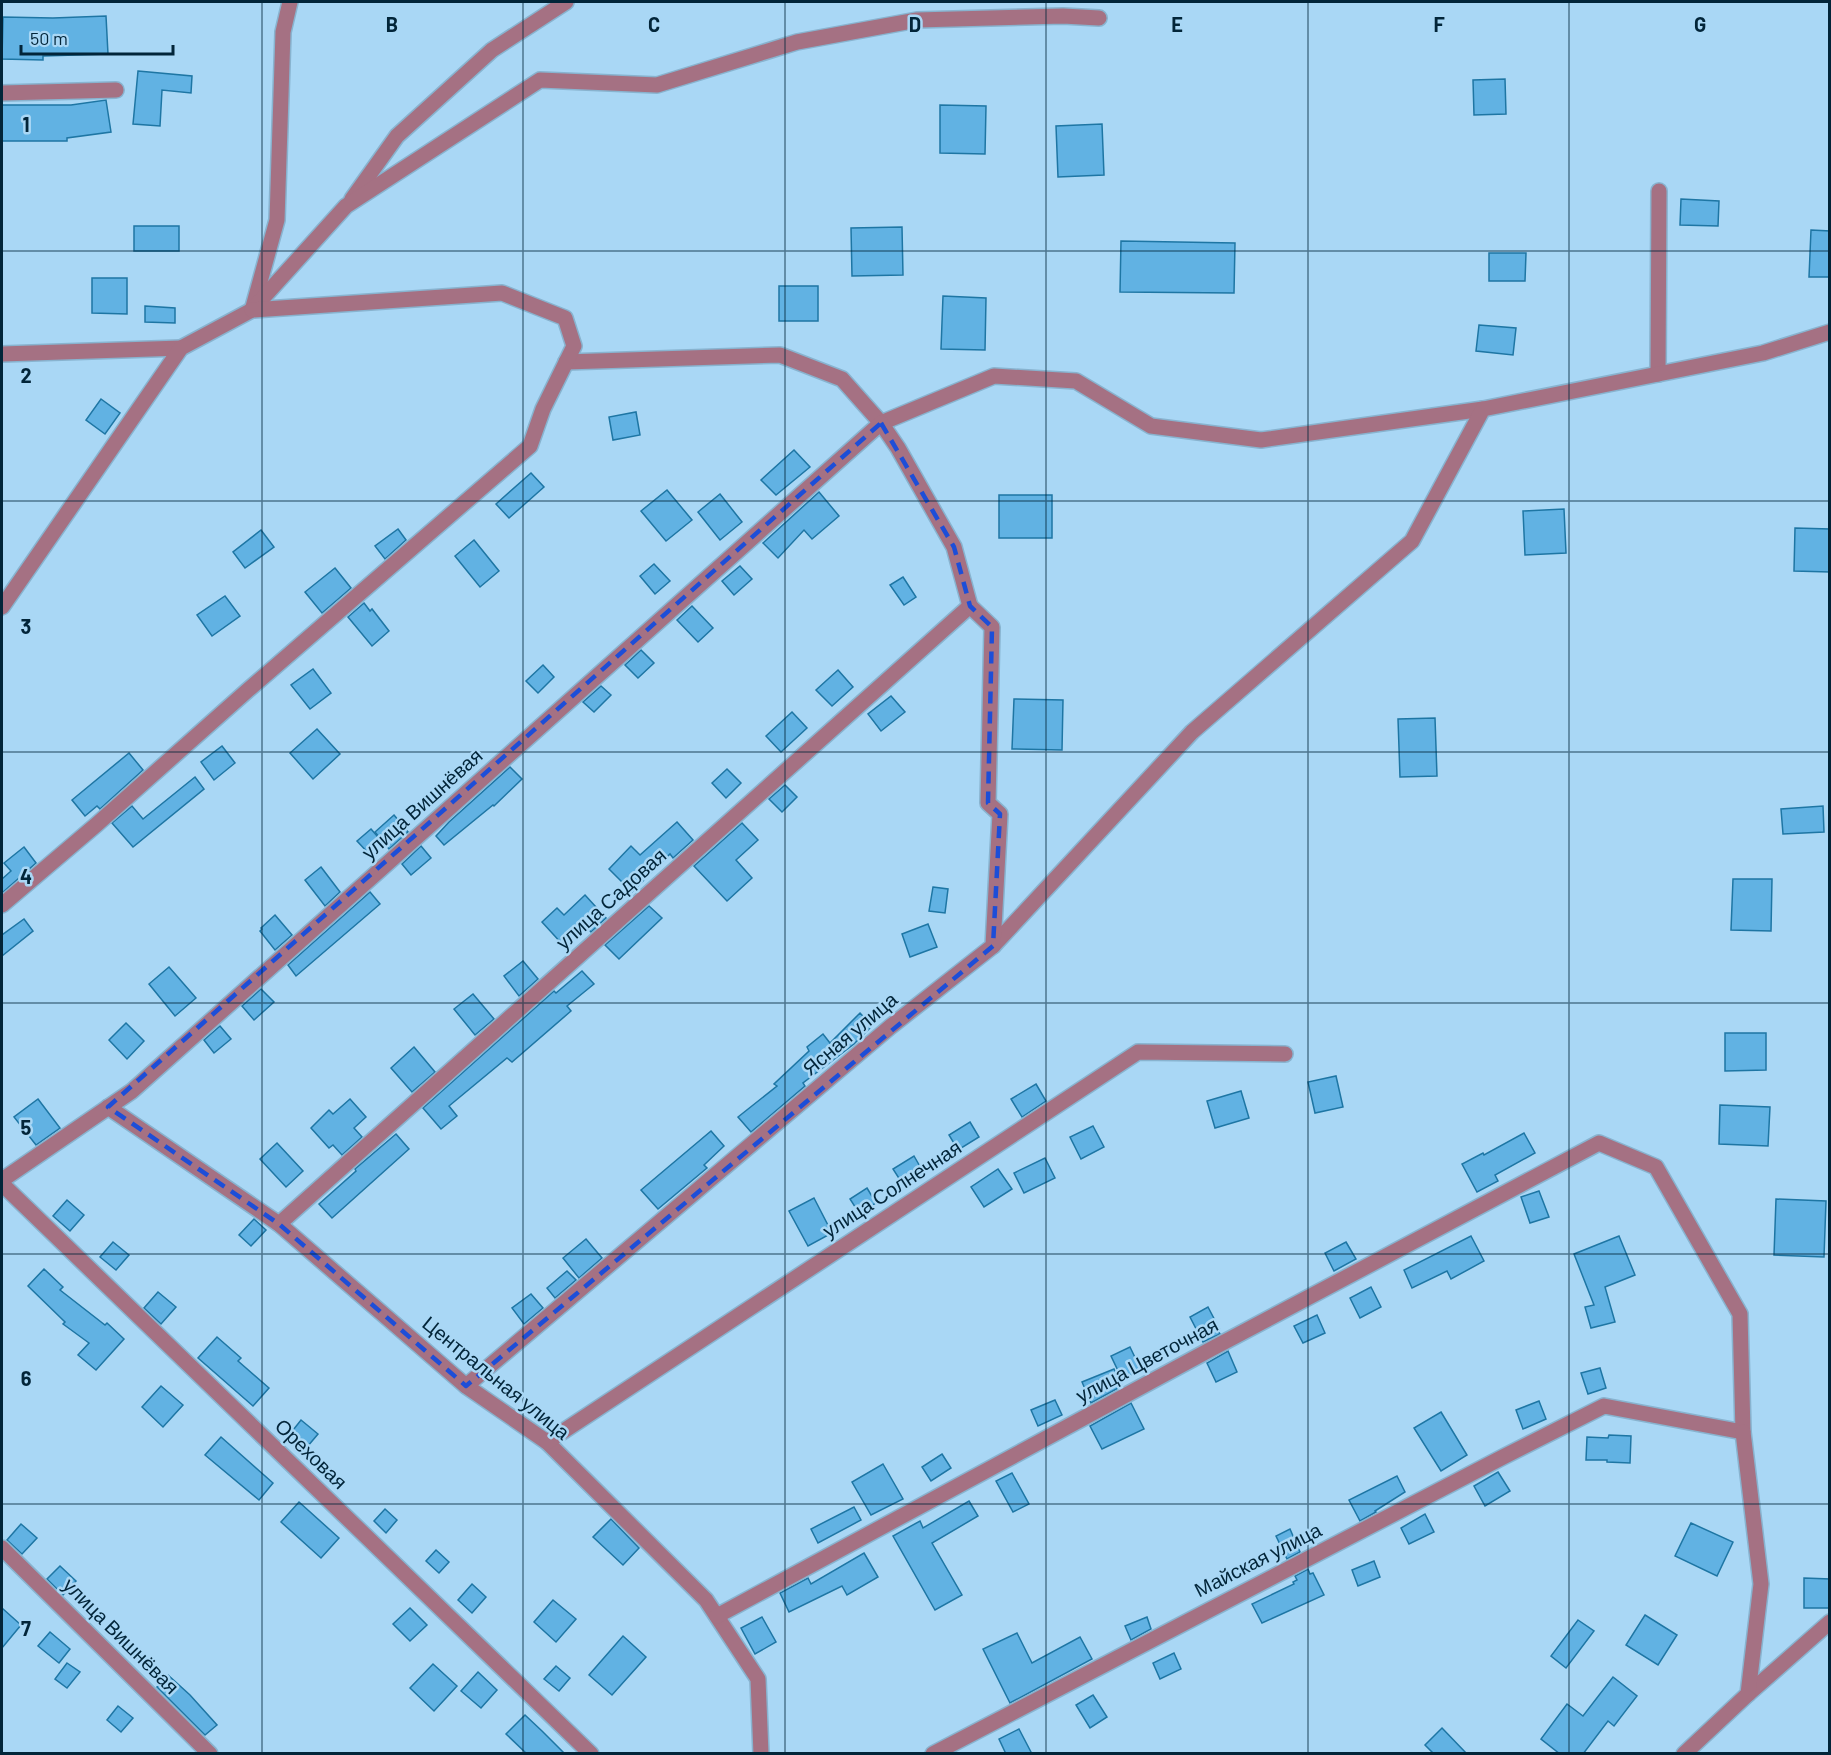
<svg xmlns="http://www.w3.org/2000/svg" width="1831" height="1755" font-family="Barlow,sans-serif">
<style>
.building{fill:#61b2e3;stroke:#1e76a4;stroke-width:1.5}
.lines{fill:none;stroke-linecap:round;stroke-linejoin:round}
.minor-casing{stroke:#88b3cf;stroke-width:18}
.minor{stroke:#a57183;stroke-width:15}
.marked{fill:none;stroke:#1d4ed8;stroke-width:4.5;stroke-dasharray:12 8;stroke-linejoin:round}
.grid{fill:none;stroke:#022539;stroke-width:1.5;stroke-opacity:0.55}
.labels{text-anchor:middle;stroke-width:5;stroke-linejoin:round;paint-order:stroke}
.street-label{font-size:20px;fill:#022539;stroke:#a9d7f5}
.grid-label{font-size:20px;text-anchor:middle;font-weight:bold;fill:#022539;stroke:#a9d7f5;stroke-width:5;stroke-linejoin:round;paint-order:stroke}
</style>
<rect width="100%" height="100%" fill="#a9d7f5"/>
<!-- building -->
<g class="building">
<polygon points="106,16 108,54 43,56 43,60 2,59 3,17 53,18"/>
<polygon points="138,71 192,76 191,93 162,90 160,126 133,124"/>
<polygon points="1505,79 1506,114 1474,115 1473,80"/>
<polygon points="106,100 111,132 67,138 67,141 2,141 2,105 71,105"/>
<polygon points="940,105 986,106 985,154 940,153"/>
<polygon points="1102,124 1104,175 1058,177 1056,126"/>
<polygon points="1681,199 1719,201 1718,226 1680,225"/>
<rect x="134" y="226" width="45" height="25"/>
<polygon points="902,227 903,275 852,276 851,228"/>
<polygon points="1811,230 1830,231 1830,277 1809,277"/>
<polygon points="1121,241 1235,243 1234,293 1120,292"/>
<polygon points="1489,253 1526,253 1525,281 1489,281"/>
<polygon points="92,278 127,278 127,314 92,313"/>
<rect x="779" y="286" width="39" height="35"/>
<polygon points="943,296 986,298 985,350 941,349"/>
<polygon points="145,306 175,308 175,323 145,322"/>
<polygon points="1479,325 1516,328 1513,355 1476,351"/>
<polygon points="101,399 120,413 105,434 86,420"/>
<polygon points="636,412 640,435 613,440 609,417"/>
<polygon points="794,450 810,467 776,495 761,480"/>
<polygon points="531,473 544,487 509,518 496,504"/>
<polygon points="667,490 692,520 666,541 641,511"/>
<polygon points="819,492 839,516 812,539 804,530 778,558 763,543"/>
<polygon points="720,494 742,522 720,540 698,512"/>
<rect x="999" y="495" width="53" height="43"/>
<polygon points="1564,509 1566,553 1525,555 1523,511"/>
<polygon points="1795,528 1830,529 1830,572 1794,571"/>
<polygon points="398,529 406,540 385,559 375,546"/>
<polygon points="261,530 274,547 245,568 233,552"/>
<polygon points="474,540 499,571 480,587 455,556"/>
<polygon points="654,564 670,581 655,594 640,576"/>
<polygon points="740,566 752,579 734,595 722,581"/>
<polygon points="335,568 351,588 322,613 305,592"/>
<polygon points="903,577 916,597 904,605 890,585"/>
<polygon points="225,596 240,616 212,636 197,615"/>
<polygon points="364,603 370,611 372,609 389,631 372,646 348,617"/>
<polygon points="692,606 713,628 698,642 677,620"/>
<polygon points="641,650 654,663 638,678 625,665"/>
<polygon points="543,665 554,677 538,693 526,681"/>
<polygon points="313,669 331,693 310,709 291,685"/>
<polygon points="838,670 853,687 832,706 816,690"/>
<polygon points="601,686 611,695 594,712 583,702"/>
<polygon points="891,696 905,712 881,731 868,714"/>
<polygon points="1014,699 1063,700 1062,750 1012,749"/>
<polygon points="792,712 807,728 781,752 766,736"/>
<polygon points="1435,718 1437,776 1400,777 1398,719"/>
<polygon points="317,729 340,754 313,779 290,753"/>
<polygon points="222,746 235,763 214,780 201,762"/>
<polygon points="129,753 143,770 100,809 97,806 85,816 72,800"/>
<polygon points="510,767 522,779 494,806 493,805 444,845 436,836 449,822"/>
<polygon points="727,769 741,783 726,798 712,783"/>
<polygon points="195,777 204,789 133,847 112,823 132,806 143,819"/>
<polygon points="785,785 797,797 782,812 769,799"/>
<polygon points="1823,806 1824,832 1783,834 1781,809"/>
<polygon points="394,815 408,832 389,849 375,832"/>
<polygon points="677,822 693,840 673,858 670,854 632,892 609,869 631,846 640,855"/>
<polygon points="742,823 758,840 736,860 752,878 727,901 694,866"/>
<polygon points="371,829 384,844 371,856 357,841"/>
<polygon points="421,846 431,858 411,875 402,864"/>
<polygon points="24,847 36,863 2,893 2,879 11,871 4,863"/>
<polygon points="321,867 340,892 325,906 305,880"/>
<polygon points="1733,879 1772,879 1771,931 1731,930"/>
<polygon points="933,887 948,889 945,913 929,911"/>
<polygon points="370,892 380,904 296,976 288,965"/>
<polygon points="585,895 606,918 591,932 585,925 563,945 542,922 557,908 564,915"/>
<polygon points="649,906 662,918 619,959 605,945"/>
<polygon points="275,915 292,935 275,950 260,931 262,929 261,928"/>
<polygon points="24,919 33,931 2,956 2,935"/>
<polygon points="928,924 937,947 910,957 902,934"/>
<polygon points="523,961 538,979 519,996 504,976"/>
<polygon points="169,967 196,998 175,1016 149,984"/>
<polygon points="582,971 594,984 567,1006 571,1011 512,1062 507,1058 449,1106 457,1116 441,1129 423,1108 554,991 556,993"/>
<polygon points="261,989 274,1002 254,1020 242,1006"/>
<polygon points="473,994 494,1019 475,1035 454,1009"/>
<polygon points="860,1013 872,1026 854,1044 803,1083 805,1086 751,1132 738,1117 777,1086 774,1084 809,1051 807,1047 823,1034 830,1043"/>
<polygon points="126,1023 144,1041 127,1059 109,1040"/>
<polygon points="220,1026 231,1039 214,1053 204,1040"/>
<polygon points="1725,1033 1766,1033 1766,1070 1725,1071"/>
<polygon points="414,1047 435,1072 412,1092 391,1068"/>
<polygon points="1336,1076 1343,1107 1315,1113 1308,1082"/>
<polygon points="1036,1084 1046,1101 1022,1117 1011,1099"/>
<polygon points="1241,1091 1249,1118 1215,1128 1207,1101"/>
<polygon points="38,1099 60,1128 36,1145 14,1117"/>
<polygon points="350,1099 366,1117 354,1128 362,1137 342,1155 333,1145 329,1148 311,1128 329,1110 333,1114"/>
<polygon points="1720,1105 1770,1107 1768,1146 1719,1144"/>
<polygon points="970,1122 979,1137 958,1150 949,1135"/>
<polygon points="1093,1126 1104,1147 1081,1159 1070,1137"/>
<polygon points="711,1131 724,1146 704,1165 707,1168 658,1209 641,1190"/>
<polygon points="1524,1133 1535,1153 1495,1175 1498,1181 1477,1192 1462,1164 1483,1153 1484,1155"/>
<polygon points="396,1134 409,1149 332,1218 319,1204 356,1171 355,1169"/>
<polygon points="277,1143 303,1171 286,1187 260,1159"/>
<polygon points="914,1156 922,1170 902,1183 893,1169"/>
<polygon points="1045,1158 1055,1178 1024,1193 1014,1173"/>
<polygon points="998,1169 1012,1189 984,1207 971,1187"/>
<polygon points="867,1188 876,1203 859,1213 850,1199"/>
<polygon points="1539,1191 1549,1217 1530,1223 1521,1197"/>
<polygon points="814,1198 832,1233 808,1246 789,1211"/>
<polygon points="1776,1199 1826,1201 1824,1257 1774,1255"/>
<polygon points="67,1200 84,1215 70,1231 53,1216"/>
<polygon points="254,1219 266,1230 251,1246 239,1235"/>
<polygon points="1471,1236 1484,1261 1451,1279 1447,1271 1412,1288 1404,1270"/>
<polygon points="1619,1236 1635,1275 1605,1287 1615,1322 1591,1328 1585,1307 1594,1305 1574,1254"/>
<polygon points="586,1239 602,1258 579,1278 563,1258"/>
<polygon points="113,1242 129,1255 116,1270 100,1257"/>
<polygon points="1346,1242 1356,1259 1334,1271 1325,1253"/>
<polygon points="44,1269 63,1287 60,1290 105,1325 107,1323 124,1339 96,1370 78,1355 89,1343 63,1324 65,1322 28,1286"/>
<polygon points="567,1271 576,1280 555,1298 547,1288"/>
<polygon points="1371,1287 1381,1307 1360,1318 1350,1298"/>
<polygon points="158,1292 176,1307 161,1324 144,1308"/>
<polygon points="531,1294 543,1308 524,1324 512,1308"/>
<polygon points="1208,1307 1220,1330 1218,1331 1220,1334 1203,1342 1190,1317"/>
<polygon points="1317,1315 1325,1333 1303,1343 1294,1326"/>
<polygon points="217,1337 241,1358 238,1361 269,1388 253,1406 198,1358"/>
<polygon points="1130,1347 1141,1370 1122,1379 1111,1356"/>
<polygon points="1228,1351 1237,1372 1216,1382 1207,1363"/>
<polygon points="1600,1368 1606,1388 1588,1394 1581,1373"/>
<polygon points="1114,1369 1122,1386 1091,1403 1082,1382"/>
<polygon points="161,1386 183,1405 163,1427 142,1407"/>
<polygon points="1055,1400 1062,1415 1038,1426 1031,1410"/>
<polygon points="1539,1401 1546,1419 1523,1429 1516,1410"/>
<polygon points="1131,1403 1144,1429 1102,1449 1090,1426"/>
<polygon points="1441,1412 1467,1455 1441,1471 1414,1428"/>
<polygon points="301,1420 318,1434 302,1453 286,1439"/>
<polygon points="1609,1435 1631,1436 1630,1463 1607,1462 1607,1460 1586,1460 1587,1437 1608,1438"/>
<polygon points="221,1437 273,1483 259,1500 205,1455"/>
<polygon points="942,1454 951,1468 931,1481 922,1467"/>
<polygon points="883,1464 903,1499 871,1515 852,1482"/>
<polygon points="1498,1472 1510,1491 1485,1506 1474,1486"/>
<polygon points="1012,1473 1029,1504 1013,1512 996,1481"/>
<polygon points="1397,1476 1405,1492 1375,1511 1376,1512 1360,1521 1349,1500"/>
<polygon points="969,1501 978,1516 932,1543 962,1595 935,1610 893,1536 920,1521 923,1528"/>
<polygon points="299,1502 339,1538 321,1558 281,1522"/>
<polygon points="854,1507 861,1520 818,1543 811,1529"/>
<polygon points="385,1509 397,1520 386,1533 374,1521"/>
<polygon points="1425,1514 1434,1532 1409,1544 1401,1528"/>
<polygon points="611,1519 639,1548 623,1565 593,1537"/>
<polygon points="1691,1523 1733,1542 1717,1576 1675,1556"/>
<polygon points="21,1524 37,1538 22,1554 7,1540"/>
<polygon points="1290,1529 1300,1552 1287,1559 1276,1536"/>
<polygon points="436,1550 449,1562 439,1573 426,1561"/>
<polygon points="864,1553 878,1577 847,1595 842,1586 789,1612 780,1593 808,1578 811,1584"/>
<polygon points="1374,1561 1380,1577 1358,1586 1352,1570"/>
<polygon points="60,1566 76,1581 63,1595 47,1579"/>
<polygon points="1308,1569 1310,1574 1313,1573 1324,1595 1262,1623 1252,1604 1294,1584 1293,1582 1297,1580 1295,1576"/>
<polygon points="1804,1578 1830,1579 1830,1608 1804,1608"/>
<polygon points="472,1584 486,1597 472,1613 458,1600"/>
<polygon points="553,1600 576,1619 556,1642 534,1622"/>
<polygon points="2,1608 21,1625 2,1648"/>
<polygon points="410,1608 427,1625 410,1641 393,1624"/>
<polygon points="1645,1615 1677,1635 1658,1665 1626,1645"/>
<polygon points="762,1617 776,1642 755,1654 741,1628"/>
<polygon points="1147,1617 1151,1629 1131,1640 1125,1626"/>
<polygon points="1578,1620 1594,1631 1566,1668 1551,1656"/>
<polygon points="50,1632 70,1649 59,1663 38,1646"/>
<polygon points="1017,1633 1032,1663 1080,1637 1092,1659 1010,1703 983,1649"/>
<polygon points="623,1636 646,1657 612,1695 589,1675"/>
<polygon points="1174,1653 1181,1669 1160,1679 1153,1663"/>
<polygon points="67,1663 80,1672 67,1688 55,1679"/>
<polygon points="433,1664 457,1686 434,1711 410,1688"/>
<polygon points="556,1666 570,1678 559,1691 544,1679"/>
<polygon points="478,1672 497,1690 481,1708 461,1691"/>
<polygon points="168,1675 190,1695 217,1725 205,1735 157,1687"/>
<polygon points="1613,1677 1637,1696 1614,1726 1608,1721 1583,1754 1560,1754 1541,1739 1567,1704 1583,1716"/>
<polygon points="1093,1695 1107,1717 1090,1728 1076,1705"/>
<polygon points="118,1706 133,1718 121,1732 107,1720"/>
<polygon points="525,1715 542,1731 565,1754 527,1754 506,1734"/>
<polygon points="1442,1728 1467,1754 1434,1754 1425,1745"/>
<polygon points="1019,1729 1032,1754 1006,1754 999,1739"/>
</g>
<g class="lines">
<!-- minor casing -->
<g class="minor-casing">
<g id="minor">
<polyline points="2,93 116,90"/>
<polyline points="352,199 397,136 492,50 566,2"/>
<polyline points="253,307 277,220 283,32 290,2"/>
<polyline points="2,354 181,348"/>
<polyline points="566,362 780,355 842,379 881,423 994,376 1076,381 1151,426 1261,440 1483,409"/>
<polyline points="1658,374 1659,191"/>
<polyline points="2,607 181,348 252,310 346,206 540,80 657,85 797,42 917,20 1063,16 1099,18"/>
<polyline points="2,905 96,825 248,690 530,446 543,409 574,346 565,318 502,293 252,310"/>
<polyline points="993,946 1192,732 1412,541 1483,409 1763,353 1830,332"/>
<polyline points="108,1107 279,1224 466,1386 547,1442 706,1600 758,1679 761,1754"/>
<polyline points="2,1180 132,1091 881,423 898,448 954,547 970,606"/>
<polyline points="2,1184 591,1754"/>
<polyline points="279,1224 970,606"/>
<polyline points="466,1386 890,1027 993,946 1000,814 988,803 992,627 970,606"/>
<polyline points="547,1442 1138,1052 1285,1054"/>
<polyline points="2,1548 210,1754"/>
<polyline points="717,1616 1215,1347 1599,1143 1656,1167 1740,1314 1743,1432 1604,1406 1503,1457 933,1754"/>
<polyline points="1748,1694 1830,1622"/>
<polyline points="1684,1754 1748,1694 1761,1584 1743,1432"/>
</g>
</g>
<!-- minor -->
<use href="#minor" class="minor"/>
</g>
<!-- marked area -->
<path class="marked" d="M881 423 954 547 970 606 992 627 988 803 1000 814 993 946 466 1386 279 1224 108 1107Z"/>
<!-- grid -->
<path class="grid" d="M262 2V1754M523 2V1754M785 2V1754M1046 2V1754M1308 2V1754M1569 2V1754M2 251H1830M2 501H1830M2 752H1830M2 1003H1830M2 1254H1830M2 1504H1830"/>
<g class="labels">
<!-- street labels -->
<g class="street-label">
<text transform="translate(422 804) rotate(-42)" y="7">улица Вишнёвая</text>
<text transform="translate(611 899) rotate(-42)" y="7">улица Садовая</text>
<text transform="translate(850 1034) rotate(-40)" y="7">Ясная улица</text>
<text transform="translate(892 1189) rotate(-33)" y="7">улица Солнечная</text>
<text transform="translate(1147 1360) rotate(-28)" y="7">улица Цветочная</text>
<text transform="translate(496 1378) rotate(39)" y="7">Центральная улица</text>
<text transform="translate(311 1454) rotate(44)" y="7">Ореховая</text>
<text transform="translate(1258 1560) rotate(-27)" y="7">Майская улица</text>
<text transform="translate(121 1636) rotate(45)" y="7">улица Вишнёвая</text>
</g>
</g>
<g class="grid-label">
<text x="392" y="32">B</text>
<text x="654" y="32">C</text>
<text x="915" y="32">D</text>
<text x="1177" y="32">E</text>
<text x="1439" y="32">F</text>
<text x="1700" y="32">G</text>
<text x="26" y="132">1</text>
<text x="26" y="383">2</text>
<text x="26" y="634">3</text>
<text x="26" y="884">4</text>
<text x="26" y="1135">5</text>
<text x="26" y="1386">6</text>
<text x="26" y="1636">7</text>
</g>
<!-- border -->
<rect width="1831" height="1755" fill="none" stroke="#022539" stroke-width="6"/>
<!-- scale -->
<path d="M21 45v9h152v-9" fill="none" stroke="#022539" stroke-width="3"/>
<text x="30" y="45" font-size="18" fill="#022539" stroke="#a9d7f5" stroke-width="4.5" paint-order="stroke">50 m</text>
</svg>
